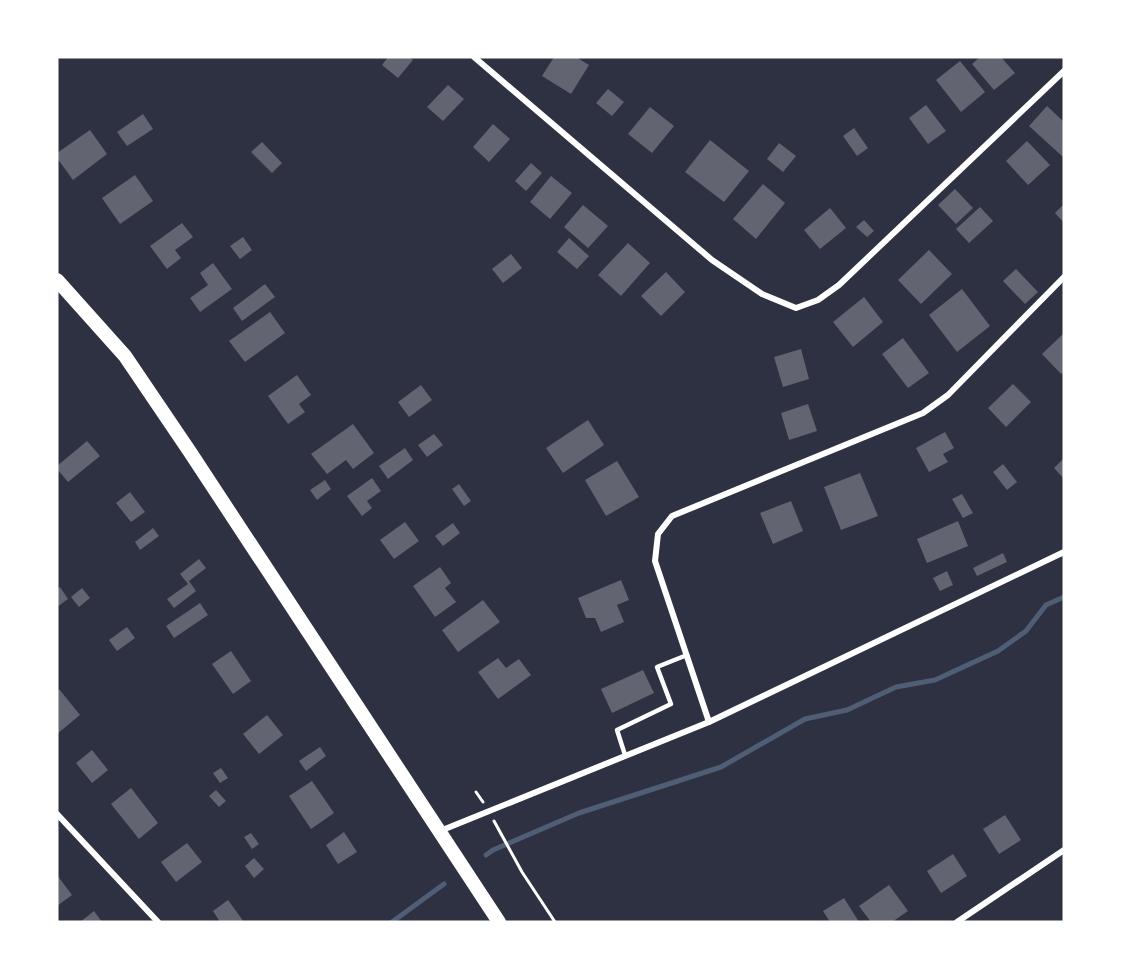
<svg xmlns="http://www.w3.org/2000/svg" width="1121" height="979" font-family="Barlow,sans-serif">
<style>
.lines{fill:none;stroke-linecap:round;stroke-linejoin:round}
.stream{stroke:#4f5d75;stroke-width:5}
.building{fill:#626471}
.path{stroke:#fff;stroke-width:3}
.service{stroke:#fff;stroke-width:4.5}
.minor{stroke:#fff;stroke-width:6}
.primary{stroke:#fff;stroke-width:14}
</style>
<rect width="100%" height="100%" fill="#2d3142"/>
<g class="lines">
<!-- stream -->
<g class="stream">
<polyline points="486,855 493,850 579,813 721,767 805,719 847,710 896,687 935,680 998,651 1026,631 1046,605 1064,597"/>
<polyline points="392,922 444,884"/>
</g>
</g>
<!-- building -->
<g class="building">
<polygon points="388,57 409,57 413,60 398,78 382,65"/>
<polygon points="554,57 576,57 589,65 571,94 542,76"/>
<polygon points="980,57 1001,57 1015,73 994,90 972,64"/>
<polygon points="960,61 985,92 961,112 936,80"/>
<polygon points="448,85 464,99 443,121 427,107"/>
<polygon points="608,89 624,102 612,116 596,103"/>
<polygon points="926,105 946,131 928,144 909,118"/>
<polygon points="1047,106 1064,122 1063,157 1029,126"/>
<polygon points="650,107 674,126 652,153 628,134"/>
<polygon points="143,114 153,129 127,146 117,132"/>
<polygon points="493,124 510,139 489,162 473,147"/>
<polygon points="854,128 868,148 857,156 843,136"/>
<polygon points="90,130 107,154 73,180 57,158 57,153"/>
<polygon points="710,140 749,171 724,202 685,172"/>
<polygon points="1027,141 1050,165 1028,185 1006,161"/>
<polygon points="262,142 282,163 272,173 251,152"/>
<polygon points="779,143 796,156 783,172 767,159"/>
<polygon points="531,163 542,173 526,191 515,181"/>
<polygon points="135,175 153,201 120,224 102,198"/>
<polygon points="551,176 572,193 550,219 530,202"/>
<polygon points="763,184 785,203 756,239 733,219"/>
<polygon points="955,189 973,208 956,224 938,205"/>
<polygon points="1064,204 1064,223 1055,213"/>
<polygon points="583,205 608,226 588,248 564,227"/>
<polygon points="980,207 993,221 969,243 956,229"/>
<polygon points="830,208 846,228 820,249 804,230"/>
<polygon points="864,220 874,231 867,237 856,227"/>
<polygon points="182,223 193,237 175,250 181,258 167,269 150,246"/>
<polygon points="243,237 252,250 240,259 230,246"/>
<polygon points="569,238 589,256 577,269 557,252"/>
<polygon points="628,243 650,263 621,296 598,275"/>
<polygon points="929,250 952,274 921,304 898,280"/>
<polygon points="511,254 522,268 503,283 492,269"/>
<polygon points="213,263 232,289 200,312 190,298 208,285 200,273"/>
<polygon points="1016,269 1038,292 1025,304 1003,281"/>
<polygon points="666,272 685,292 661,316 641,296"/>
<polygon points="265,284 275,297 242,321 233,308"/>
<polygon points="962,289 990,326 957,352 929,315"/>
<polygon points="864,297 883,322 853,347 833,322"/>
<polygon points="270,312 285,333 245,362 229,341"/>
<polygon points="1063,334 1064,371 1061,374 1042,354"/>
<polygon points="903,338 929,373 908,388 882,354"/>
<polygon points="801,349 809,379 783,387 774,357"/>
<polygon points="297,375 311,395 299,404 305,412 288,424 268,396"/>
<polygon points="1013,384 1031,402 1006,427 988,408"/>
<polygon points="421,385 432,400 409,417 398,402"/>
<polygon points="808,404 817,431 789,440 781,413"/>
<polygon points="588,420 604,445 563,473 546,448"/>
<polygon points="353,424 374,453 353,469 346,460 327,474 311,454"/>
<polygon points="945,432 954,448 943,454 948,462 929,472 916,448"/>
<polygon points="434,434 443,445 427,457 418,445"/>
<polygon points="87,441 100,456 68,482 57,469 57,466"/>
<polygon points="405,448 413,460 388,479 379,466"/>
<polygon points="1064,458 1064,479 1054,468"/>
<polygon points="617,461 639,497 606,516 585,480"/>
<polygon points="1003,464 1017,482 1007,490 993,472"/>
<polygon points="860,473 878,516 841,530 824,487"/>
<polygon points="372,478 381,491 367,501 372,508 362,516 347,496"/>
<polygon points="325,480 331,489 317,500 310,490"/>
<polygon points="459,484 471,501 464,506 452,489"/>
<polygon points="130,492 145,512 131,522 116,503"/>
<polygon points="962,494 973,513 963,518 952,499"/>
<polygon points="791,501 803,531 773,544 760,513"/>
<polygon points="958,521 968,546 927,563 917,539"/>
<polygon points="405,522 419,541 394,559 380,540"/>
<polygon points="453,523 460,533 443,546 435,536"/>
<polygon points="153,528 159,536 140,550 135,542"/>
<polygon points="1003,553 1007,562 977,576 973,568"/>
<polygon points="199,559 206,568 189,581 196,591 174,608 167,599 188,584 180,574"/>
<polygon points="440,567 451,583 445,588 456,602 435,617 413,586"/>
<polygon points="947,571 953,585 940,591 933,578"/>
<polygon points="621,580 629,600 617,605 624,622 601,632 595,618 586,618 578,598"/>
<polygon points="60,587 68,599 57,607 57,589"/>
<polygon points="82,588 90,598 79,607 71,597"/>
<polygon points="483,600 500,622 458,652 442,630"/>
<polygon points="200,603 208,615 174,638 166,626"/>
<polygon points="127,627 135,638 117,651 109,640"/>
<polygon points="231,651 251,681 233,694 212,664"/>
<polygon points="498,658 506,668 519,659 531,675 498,699 478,672"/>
<polygon points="643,670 654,693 612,713 601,689"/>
<polygon points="59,689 80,715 57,734 57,691"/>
<polygon points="267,715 283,735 259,754 243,734"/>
<polygon points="320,747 326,756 306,771 299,761"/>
<polygon points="92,750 108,770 92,783 76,763"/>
<polygon points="221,768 228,778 220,783 213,773"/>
<polygon points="312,781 334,813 311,829 289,796"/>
<polygon points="131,788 158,823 139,839 111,804"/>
<polygon points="216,790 226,801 219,807 209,796"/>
<polygon points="1005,815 1021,840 999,854 983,829"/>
<polygon points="344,832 357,852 338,864 326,845"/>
<polygon points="251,833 259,844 252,849 244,837"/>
<polygon points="187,843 202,862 176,882 161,862"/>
<polygon points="953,854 967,876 941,893 927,871"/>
<polygon points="254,858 264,869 254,878 245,866"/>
<polygon points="57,875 72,895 57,906"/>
<polygon points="889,885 908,911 892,922 871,922 859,906"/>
<polygon points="844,898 859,922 830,922 823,911"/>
<polygon points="228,900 244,922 220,922 213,911"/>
<polygon points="94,911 102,922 80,922"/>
</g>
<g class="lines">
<!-- path -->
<g class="path">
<polyline points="476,792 483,802"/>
<polyline points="494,821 522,872 555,922"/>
</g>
<!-- service -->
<polyline class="service" points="625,755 617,730 671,704 657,667 687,655"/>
<!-- minor -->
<g class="minor">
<polyline points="474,57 712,260 762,294 796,308 818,300 839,285 1064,71"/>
<polyline points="709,722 655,561 658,534 672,516 923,413 948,395 1064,277"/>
<polyline points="57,814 158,922"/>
<polyline points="440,831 709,722 1064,552"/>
<polyline points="957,922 1064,850"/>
</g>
<!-- primary -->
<polyline class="primary" points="57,280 125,356 190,452 499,922"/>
</g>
<!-- border -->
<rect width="1121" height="979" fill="none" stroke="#ffffff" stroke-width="117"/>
</svg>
